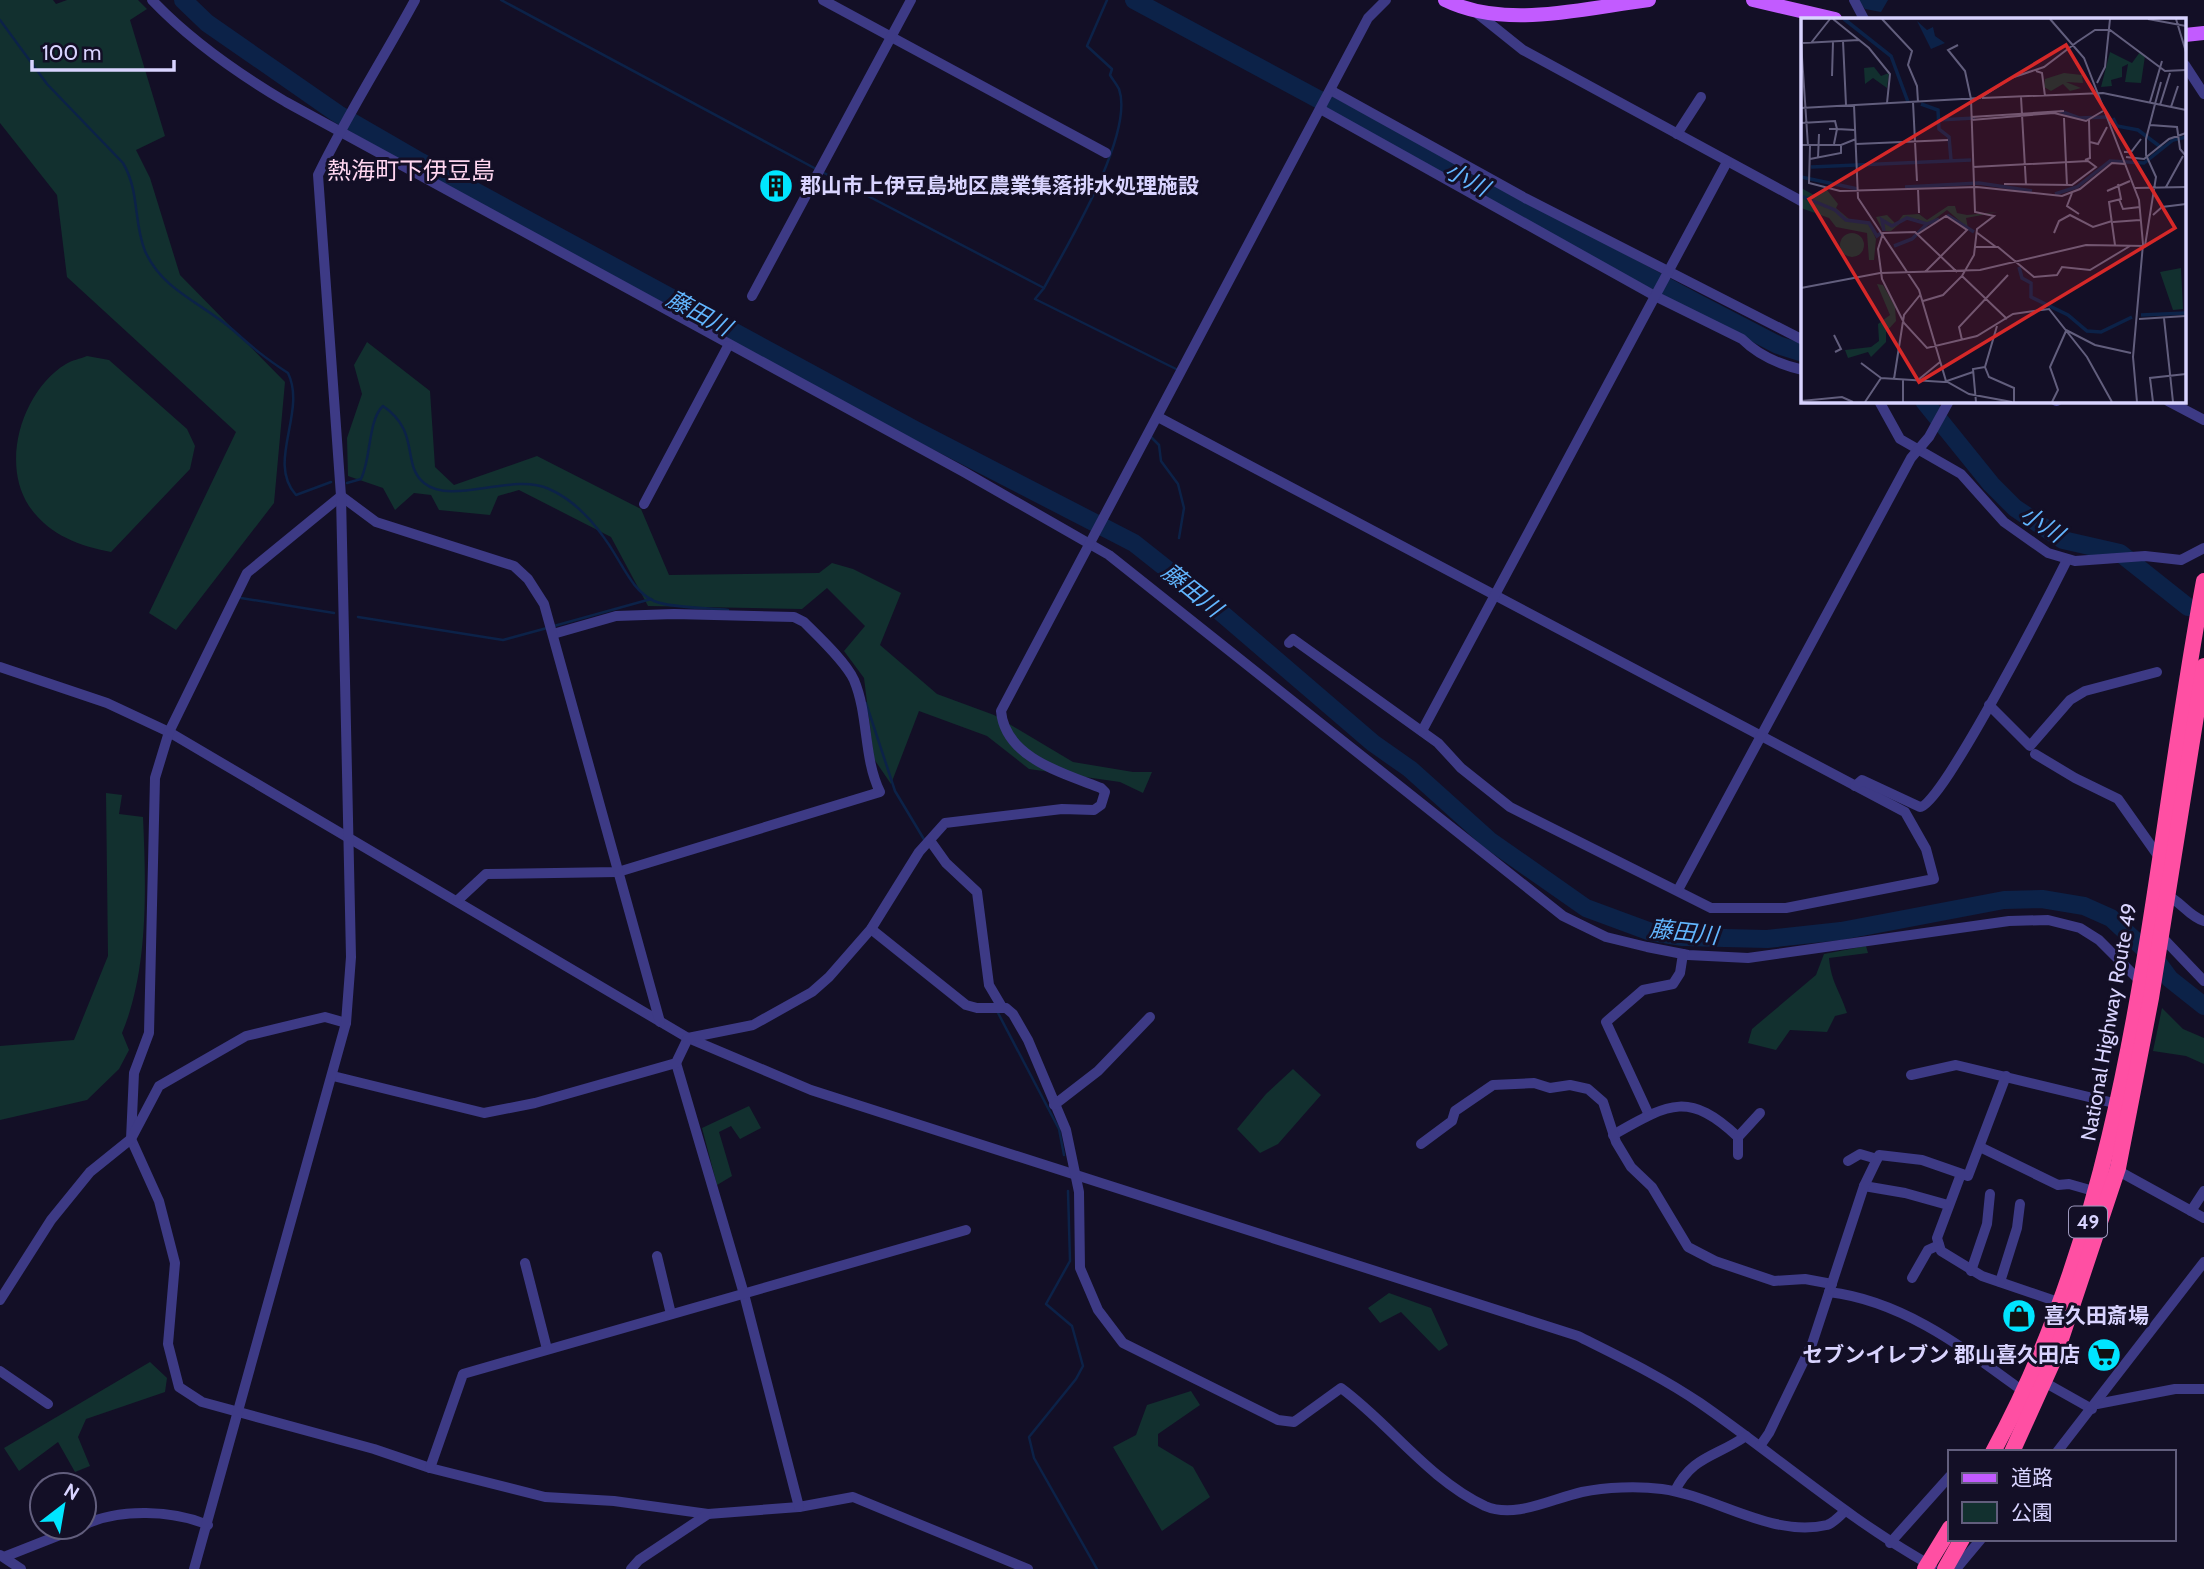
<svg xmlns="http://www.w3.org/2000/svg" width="2204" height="1569" font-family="Cabin,'Noto Sans JP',sans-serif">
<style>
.green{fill:#12302f}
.water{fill:#0c2248}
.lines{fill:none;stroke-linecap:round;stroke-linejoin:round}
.stream{stroke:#0c2248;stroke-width:2.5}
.river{stroke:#0c2248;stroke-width:18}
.minor{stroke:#3d3a85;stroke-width:10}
.major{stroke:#c25bff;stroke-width:14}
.highway{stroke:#ff4fa3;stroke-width:16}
.labels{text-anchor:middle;stroke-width:6;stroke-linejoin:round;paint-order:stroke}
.shield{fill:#130f26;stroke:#9e99be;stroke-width:2}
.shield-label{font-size:19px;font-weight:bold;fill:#d9d4ff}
.poi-label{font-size:21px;font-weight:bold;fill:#d9d4ff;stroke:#130f26;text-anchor:start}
.street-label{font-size:21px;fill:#d9d4ff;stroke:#130f26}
.water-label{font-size:23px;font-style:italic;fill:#62b6ff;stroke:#130f26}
.quarter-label{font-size:24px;fill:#ffd6f0;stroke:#130f26}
.inset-river{fill:none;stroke:#0c2248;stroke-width:3.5}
.inset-road{fill:none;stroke:#625e7d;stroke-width:2}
.view{fill:#d62828;fill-opacity:0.15;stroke:#d62828;stroke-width:3.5}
.inset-edge{fill:none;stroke:#d9d4ff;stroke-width:3.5}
</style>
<rect width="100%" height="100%" fill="#130f26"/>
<!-- green -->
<g class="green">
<polygon points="0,0 53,0 56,4 67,0 138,0 147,9 130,20 165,136 136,150 150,178 180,275 285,382 274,503 176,630 149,613 236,432 67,277 57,195 0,123"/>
<polygon points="367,342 430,391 435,467 454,485 537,456 641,509 669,575 819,573 832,563 853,569 901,593 880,645 937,694 994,715 1073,762 1133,772 1152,772 1143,793 1120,782 1029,769 987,736 919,711 891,784 874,759 864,678 844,651 865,626 827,588 802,609 648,606 611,537 519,490 498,496 490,515 439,510 431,495 414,493 395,510 383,488 348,476 347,438 362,394 354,365"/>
<path d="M87 356 109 360 187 429 195 446 190 469 111 552C79 546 49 535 29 506 0 462 23 390 66 364 72 360 80 359 87 356Z"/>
<path d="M106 793 122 795 119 814 143 817C146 885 149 969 122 1033L129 1050 119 1069 87 1100 0 1120V1046L74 1040 108 956Z"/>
<path d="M1866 946 1868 953 1829 958C1831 982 1840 991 1847 1013L1835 1016 1827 1032 1790 1030 1776 1050 1748 1043 1752 1029 1816 975 1824 954Z"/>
<polygon points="2162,1008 2183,1029 2204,1038 2204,1064 2186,1056 2153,1051"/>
<polygon points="1293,1069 1321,1095 1278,1144 1260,1153 1237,1129 1266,1094"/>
<polygon points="749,1106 761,1128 740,1139 731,1126 719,1132 732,1176 717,1185 702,1128"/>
<polygon points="1389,1293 1431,1308 1448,1345 1439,1351 1401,1312 1380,1323 1368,1308"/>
<polygon points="150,1362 167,1378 165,1392 86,1419 78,1437 90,1466 75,1472 58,1442 19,1471 4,1448"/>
<polygon points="1191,1391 1200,1405 1158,1434 1158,1446 1193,1467 1210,1497 1162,1531 1113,1447 1136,1435 1147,1405"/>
</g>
<!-- water -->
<polygon class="water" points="1858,0 1888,0 1881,12 1865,9"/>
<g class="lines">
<!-- stream -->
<g class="stream">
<polyline points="501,0 818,170"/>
<path d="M1107 0 1087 46 1112 69 1110 75C1113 80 1117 85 1119 89 1135 134 1066 247 1044 288L1035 299 1178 370"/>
<path d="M0 20 47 84 123 163C140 192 133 221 145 251 162 290 202 303 233 330 253 348 265 358 288 373 307 412 266 462 296 495L331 482"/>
<polyline points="824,173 1044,288"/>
<polyline points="1150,436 1159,445 1161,461 1178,484 1184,508 1179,538"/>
<path d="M347 483 361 479C371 460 368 419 383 406 421 432 401 464 424 483 452 506 512 472 549 489 579 502 603 533 619 561 628 576 637 593 654 601 670 608 709 608 728 610"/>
<polyline points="241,598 334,613"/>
<polyline points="358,617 503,640 547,628"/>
<polyline points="554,626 651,599"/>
<polyline points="866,703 895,791 925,841"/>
<polyline points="997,1011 1059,1129 1064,1155"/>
<polyline points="1068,1191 1070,1261 1046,1304 1072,1326 1083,1366 1076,1379 1029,1437 1034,1458 1097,1569"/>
</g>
<!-- river -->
<g class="river">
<polyline points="183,0 207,23 338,114 421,162 915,430 1134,543 1211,604 1373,743 1410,769 1489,840 1586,908 1651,932 1683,937 1767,939 1841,931 2004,900 2042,899 2084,906 2111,918 2156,960 2170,979 2204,1006"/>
<polyline points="1134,0 1697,303 1778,345 1803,353"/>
<polyline points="1924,401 1991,484 2015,508 2063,540 2120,553 2188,607"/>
</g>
<!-- minor -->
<g class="minor">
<path d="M152 0C191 41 237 73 286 102L964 472 1109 555 1563 916 1606 937 1647 947 1688 955 1748 958 2009 921 2048 920 2080 928 2099 940 2140 981"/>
<polyline points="823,0 1106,153"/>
<polyline points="1854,0 1864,19"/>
<polyline points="1478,14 1523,50 1803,202"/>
<polyline points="2185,65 2204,94"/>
<polyline points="1332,91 1525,198 1803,340"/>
<path d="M1322 110 1655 296 1742 339C1758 355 1781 365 1803 370"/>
<polyline points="1677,134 1701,97"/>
<polyline points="752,296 911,0"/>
<polyline points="1879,401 1900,439 1961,474 2004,522 2048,553 2075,561 2145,556 2181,560 2204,548"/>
<polyline points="2056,401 2057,401"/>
<polyline points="2168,401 2204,420"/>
<polyline points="1158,417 1905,812 1926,849 1934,879 1786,908 1711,908 1510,807 1461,768 1438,743 1293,639 1289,643"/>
<polyline points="644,504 728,346"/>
<path d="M0 667 107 703 169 732 688 1038 811 1090 1578 1336C1620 1357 1662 1377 1700 1403 1778 1457 1849 1520 1932 1566"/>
<polyline points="1989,705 2030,746 2070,700 2085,691 2157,672"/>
<polyline points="1422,731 1727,162"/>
<polyline points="2035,754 2075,778 2118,799 2159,857"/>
<path d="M1855 786 1862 780 1920 807C1941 807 2051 592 2067 560"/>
<polyline points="931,842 946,863 977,892 989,985 1002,1007"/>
<polyline points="1678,890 1911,458 1929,437 1949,401"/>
<path d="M2166 895C2181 901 2188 916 2204 921"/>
<path d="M458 900 486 874 618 872 880 792C863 757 869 716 854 680 846 662 818 636 804 622L794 617 674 614 616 616 553 634"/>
<path d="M871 929 966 1005 977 1008H1006L1013 1014 1028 1040 1066 1130 1079 1192 1080 1268 1098 1310 1123 1343 1278 1420 1294 1422 1341 1388C1390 1424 1428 1479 1485 1506 1515 1519 1551 1499 1582 1492 1606 1487 1638 1486 1662 1489 1716 1496 1771 1538 1827 1525 1833 1523 1840 1516 1844 1512"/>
<polyline points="2160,935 2204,981"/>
<polyline points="660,1022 544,604 528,579 514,566 376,522 341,496 247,573 169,732 155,778 149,1033 134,1073 131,1139 159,1201 175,1263 168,1344 179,1387 202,1402 374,1449 430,1468 545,1497 614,1501 708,1514 799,1507 853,1497 1028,1569"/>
<polyline points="676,1063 744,1294 799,1507"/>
<polyline points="1911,1075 1956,1065 2118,1104"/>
<path d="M333 1076 484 1113 535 1103 676 1063 688 1038 753 1025 812 992 829 977 871 929 919 852 945 823 1062 809 1094 810 1101 805 1105 792 1101 788C1065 774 1005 758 1001 711L1368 18 1386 0"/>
<polyline points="1054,1105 1098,1071 1150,1017"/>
<polyline points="1649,1115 1606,1022 1643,990 1673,984 1680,973 1683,954"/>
<path d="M1613 1135C1668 1104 1688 1090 1738 1137"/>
<polyline points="1421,1144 1452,1121 1455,1111 1493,1085 1534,1083 1550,1088 1570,1085 1588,1089 1603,1102 1616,1142 1631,1167 1652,1187 1688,1247 1715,1261 1774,1281 1805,1279 1832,1284"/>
<polyline points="1980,1147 2058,1185 2069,1184 2097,1192"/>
<polyline points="1738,1155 1738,1137 1760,1113"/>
<polyline points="1848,1161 1860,1154 1877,1159"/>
<polyline points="2104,1163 2204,1218"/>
<polyline points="1961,1174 1937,1238 1941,1251 1982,1276 2064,1304"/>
<polyline points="1864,1186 1905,1193 1948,1205"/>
<polyline points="2191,1211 2204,1191"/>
<polyline points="657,1256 671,1314"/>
<polyline points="525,1263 547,1349"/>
<polyline points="1971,1271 1987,1224 1990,1194"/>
<polyline points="1912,1278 1928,1250 1939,1245"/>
<polyline points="2000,1282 2017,1228 2020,1204"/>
<path d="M1829 1292C1904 1301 1965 1349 2024 1392"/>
<polyline points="0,1300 51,1220 90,1172 131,1139 159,1086 246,1036 325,1017 346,1023"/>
<polyline points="0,1371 48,1404"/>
<polyline points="2044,1382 2092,1409"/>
<polyline points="2097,1404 2175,1389 2204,1389"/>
<polyline points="1760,1446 1769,1433 1812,1344 1864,1186 1879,1155 1922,1160 1968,1176 2006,1076"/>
<polyline points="2057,1452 2204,1262"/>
<polyline points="430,1468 463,1374 966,1230"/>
<path d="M1675 1491C1692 1456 1716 1457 1746 1436"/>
<path d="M84 1525C119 1508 173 1510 208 1525"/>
<polyline points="1890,1543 1950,1476"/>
<polyline points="0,1555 21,1569"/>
<polyline points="4,1557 80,1527"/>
<path d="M194 1569 346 1023 351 957 341 496 318 175C347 115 383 59 415 0"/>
<polyline points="631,1569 639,1560 708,1514"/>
<polyline points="1956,1569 1981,1539"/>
</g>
<!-- major -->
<g class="major">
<path d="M1445 0C1506 30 1584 8 1649 0"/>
<polyline points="1753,0 1835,19"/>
<polyline points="2185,35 2204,33"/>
</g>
<!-- highway -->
<g class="highway">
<path d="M1993 1452C2139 1185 2149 875 2204 581"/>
<polyline points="2012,1452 2055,1357 2118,1168 2151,998 2204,666"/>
<polyline points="1925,1569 1950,1528"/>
<polyline points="1945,1569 1962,1539"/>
</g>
</g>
<!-- icons -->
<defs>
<g id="building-disc" transform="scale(1.75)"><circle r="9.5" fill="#00e5ff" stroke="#130f26"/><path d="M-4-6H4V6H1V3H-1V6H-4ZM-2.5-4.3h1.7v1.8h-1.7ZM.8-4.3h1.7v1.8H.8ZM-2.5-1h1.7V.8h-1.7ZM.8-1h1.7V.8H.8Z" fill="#111"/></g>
<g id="shop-disc" transform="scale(1.75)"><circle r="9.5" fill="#00e5ff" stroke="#130f26"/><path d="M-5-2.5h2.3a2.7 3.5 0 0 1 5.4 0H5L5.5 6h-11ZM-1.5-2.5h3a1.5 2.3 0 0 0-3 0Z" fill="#111"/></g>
<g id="supermarket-disc" transform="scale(1.75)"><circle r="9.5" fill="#00e5ff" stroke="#130f26"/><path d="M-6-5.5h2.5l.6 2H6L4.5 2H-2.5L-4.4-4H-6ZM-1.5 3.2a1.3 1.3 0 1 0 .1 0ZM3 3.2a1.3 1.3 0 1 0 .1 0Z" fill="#111"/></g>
</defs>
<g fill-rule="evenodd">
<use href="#building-disc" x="776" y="186"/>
<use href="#shop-disc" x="2019" y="1316"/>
<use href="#supermarket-disc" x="2104" y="1355"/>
</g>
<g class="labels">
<!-- shield labels -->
<rect class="shield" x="2069" y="1206.5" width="38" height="31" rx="5"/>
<g class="shield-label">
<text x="2088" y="1229">49</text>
</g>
<!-- poi labels -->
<g class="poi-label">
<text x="800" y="193">郡山市上伊豆島地区農業集落排水処理施設</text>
<text x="2044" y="1323">喜久田斎場</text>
<text x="2080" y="1362" text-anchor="end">セブンイレブン 郡山喜久田店</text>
</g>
<!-- street labels -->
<g class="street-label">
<text transform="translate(2109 1022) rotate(-80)" y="7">National Highway Route 49</text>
</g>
<!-- water labels -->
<g class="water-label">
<text transform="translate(1467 179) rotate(28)" y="8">小川</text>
<text transform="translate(699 313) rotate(28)" y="8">藤田川</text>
<text transform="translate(2042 524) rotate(32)" y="8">小川</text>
<text transform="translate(1192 590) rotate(39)" y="8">藤田川</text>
<text transform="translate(1684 932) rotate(6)" y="8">藤田川</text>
</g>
<!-- quarter labels -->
<g class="quarter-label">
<text x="411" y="179">熱海町下伊豆島</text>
</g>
</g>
<!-- overview -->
<g transform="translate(1801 18)">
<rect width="385" height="385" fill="#130f26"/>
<path d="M309 34 331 45 339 34 344 38 340 65 324 64 327 46 321 49V59L310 62 311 68 300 69ZM73 49 80 58 88 55 86 70 72 60 64 66 63 50ZM263 55 281 57 282 65 265 64 280 70 269 73 262 66 250 73 243 69 244 61ZM0 170 15 178 26 172 37 186 35 190 48 201 68 206 75 221 73 242H68L66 215 35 209 28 200 0 190ZM147 188H154L156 195 166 197 197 194 165 200 167 210 146 192 126 207 117 201 103 202 90 213H82L75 199 86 197 95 206 102 197 118 196 126 202ZM39 227a12 12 0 1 1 24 0a12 12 0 1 1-24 0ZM380 250 382 291 372 292 359 254ZM76 266 82 267 94 289 95 303 85 314V324L70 339 67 334 47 340 44 332 70 329 78 323 77 306 89 297Z" fill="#12302f"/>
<path d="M116 3 126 12 132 9 134 18 144 25 130 31Z" fill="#0c2248"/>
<path class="inset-river" d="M43 1 90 38 107 84M120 86 137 92 138 111 148 119 150 142M259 93 278 100 305 99M312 100 316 108 337 112 361 130M137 102 174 100M10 149 170 142M0 159 57 171M104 169 178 165 231 173M254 176 276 169 309 143 343 145 372 122 385 119M0 178 34 192 45 202 68 205 76 218 80 215M146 197 173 214M83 213 81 202 91 208 106 200 126 206 138 201M93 228 111 221 126 206M218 249 221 260 230 265V279L267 297 286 313 300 314 331 299M340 297 385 295"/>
<path class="inset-road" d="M32 1 68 30 89 56 86 85M81 1 111 33 107 47 116 68 117 84M249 1 283 40 338 182 342 226 332 339 336 384M347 1 385 8M375 1 385 34M42 23 45 87M0 24 7 128M276 24 294 12H309L364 53 385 52M2 25 58 22M10 25 29 1M157 27 147 32 164 53 170 81M235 53 241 55 244 78M31 58 32 24M296 65 304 49 309 1M220 79 225 167M181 80 302 75 385 92M112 84 116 163M349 84 361 43M354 86 360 64M53 87 57 180 118 272 145 363 168 376 211 384M359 87 369 55M370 89 377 68M0 90 179 80 210 60 243 49 276 24M170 99 263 93M263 100 266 168M170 102 253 95 285 103 302 93M0 105 34 103 36 111 54 112M349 107 376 109 379 131 385 138M28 111H36L33 126M289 124 297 126 306 109M55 126 147 122M0 127H40L55 121M9 128 8 165 39 173 176 169 261 178 279 171 311 145 324 146M323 134H330L340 121M325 139 343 141 368 121 385 115M17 140 18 116M9 141 40 135V127M284 142 289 140 288 102M172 149 287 143 295 149 271 167 203 166M365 169 382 138M334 170 385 169M117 171 118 195M306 173 329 163M271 175 266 188 278 196M318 181 322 191 339 189M352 197 361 189 385 186M312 204 339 202M175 214 195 229M253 215 258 203 269 197 292 209 311 203M117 216 145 198 166 212 124 254M314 227 308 184 320 181 317 166M174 229H197L233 259 256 257 261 249 289 252 329 228M156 254 114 214 82 215 77 231 81 261 103 305 126 330 176 318 212 296 248 291 286 339 311 384M161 258 206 301M0 270 79 255 179 252 285 227 344 228 355 159 345 137V121L354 86M122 283 142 277 161 258 173 237 176 211 193 198 174 194 170 81M363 300 372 384M338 301 385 298M196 308 184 349 188 359 213 370V384M265 312 294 327 330 335M33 317 40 331 34 334M161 322 158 309 207 257M60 345 80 360M93 361 103 297 119 277M117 362 139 344M0 383 41 379 52 384M64 384 80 360 143 364 172 354M102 384V361M175 384 172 351 184 349M251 384 257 372 249 349 265 313M352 384 349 360 385 356"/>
<path class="view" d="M265 27 374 210 118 364 8 181Z"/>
<rect width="385" height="385" class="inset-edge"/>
</g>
<!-- legend -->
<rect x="1948" y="1450" width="228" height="91" fill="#130f26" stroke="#625e7d" stroke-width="2"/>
<rect x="1962" y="1473" width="35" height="10" fill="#c25bff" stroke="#625e7d" stroke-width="2"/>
<text x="2011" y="1485" font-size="21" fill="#d9d4ff">道路</text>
<rect x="1962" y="1502" width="35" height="21" fill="#12302f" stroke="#625e7d" stroke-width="2"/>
<text x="2011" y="1520" font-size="21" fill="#d9d4ff">公園</text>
<!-- north arrow -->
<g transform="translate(63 1506) rotate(31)"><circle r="33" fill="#130f26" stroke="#625e7d" stroke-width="2"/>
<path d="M0-5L12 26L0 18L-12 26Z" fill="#00e5ff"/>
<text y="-10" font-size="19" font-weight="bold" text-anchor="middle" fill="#d9d4ff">N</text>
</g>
<!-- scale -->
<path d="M32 60v10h142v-10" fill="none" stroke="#d9d4ff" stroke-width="3.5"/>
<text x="42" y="60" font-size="21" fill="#d9d4ff" stroke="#130f26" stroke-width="5" paint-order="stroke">100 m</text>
</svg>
